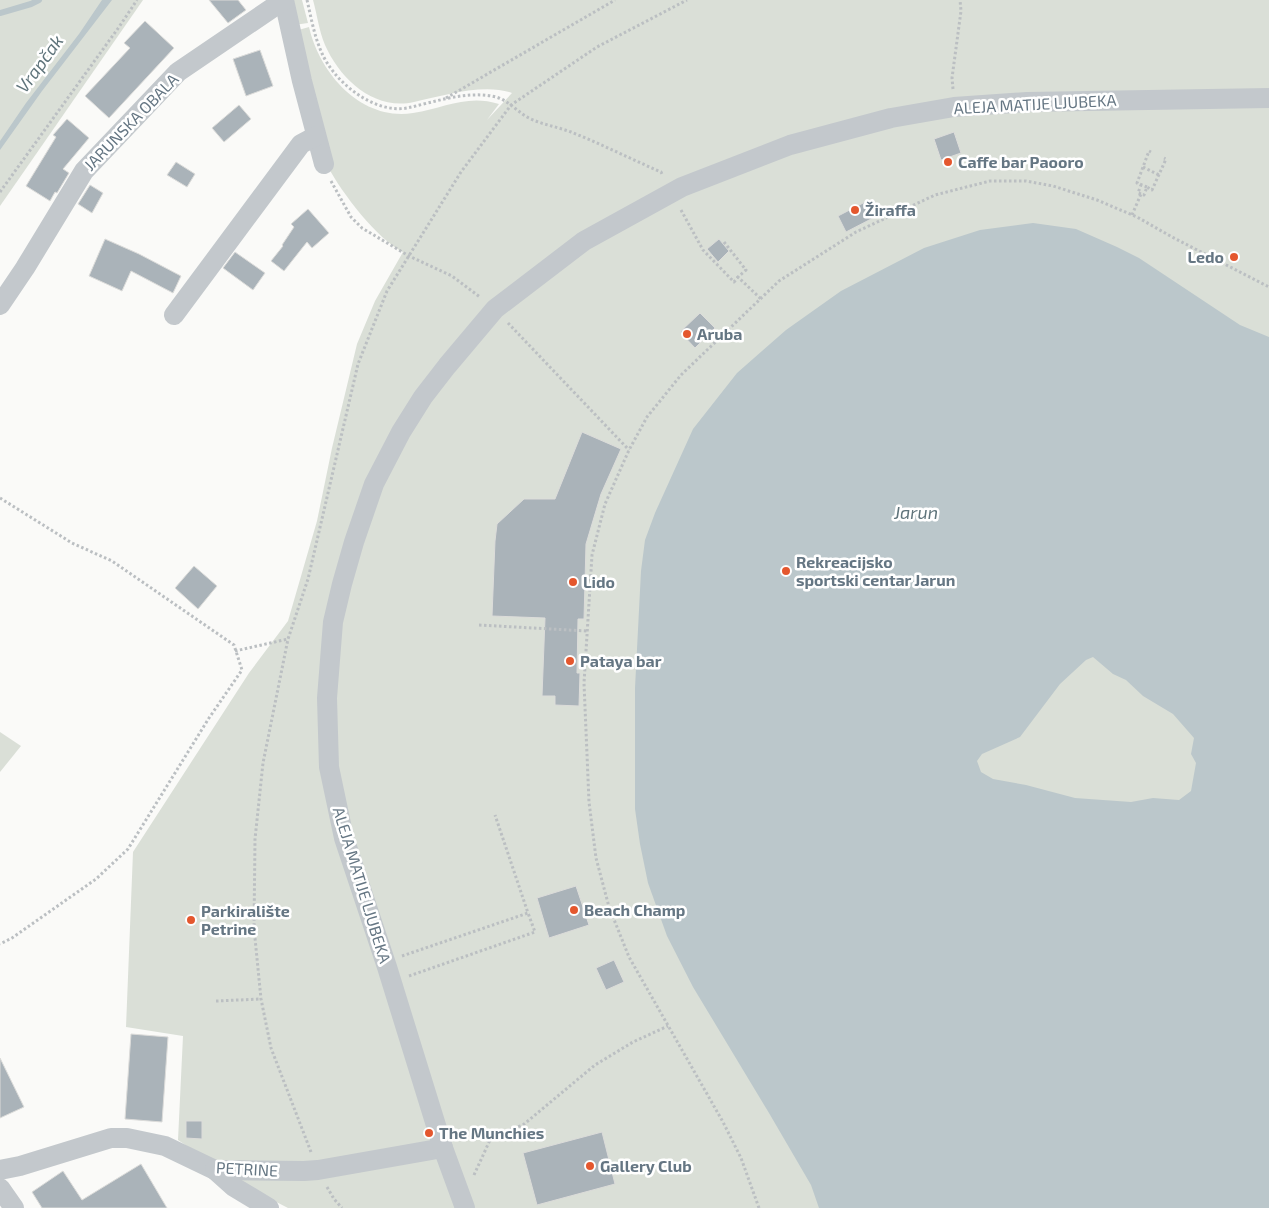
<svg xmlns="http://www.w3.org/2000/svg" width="1269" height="1208" font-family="'Exo 2',sans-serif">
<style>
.green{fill:#dadfd7}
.water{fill:#bbc7cb;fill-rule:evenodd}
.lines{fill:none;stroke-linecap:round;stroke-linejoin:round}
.stream{stroke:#bbc7cb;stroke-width:6}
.building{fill:#aab3b9;stroke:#dcdcda}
.path{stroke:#bbbfc2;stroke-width:3;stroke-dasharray:2.5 2.5;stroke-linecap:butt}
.minor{stroke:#c3c8cc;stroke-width:20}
.poi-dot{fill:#e4572e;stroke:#fff;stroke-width:2}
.labels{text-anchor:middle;stroke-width:5;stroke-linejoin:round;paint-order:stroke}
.street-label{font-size:16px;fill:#657683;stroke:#fff}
.poi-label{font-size:16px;font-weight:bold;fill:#657683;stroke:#fff;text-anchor:start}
.water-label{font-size:18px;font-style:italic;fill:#60757c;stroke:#fff}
</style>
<rect width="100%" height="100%" fill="#fafaf8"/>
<!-- green -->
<g class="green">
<polygon points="0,0 143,0 0,206"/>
<polygon points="290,0 302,0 308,23 294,25"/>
<path d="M313 0H1269V1208H288L247 1187 178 1140 183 1036 126 1027 133 852 249 673 288 621 317 521 332 448 357 344 375 301 403 252C377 239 342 193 328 167L295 31 309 27C320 74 361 121 413 113 445 108 467 94 499 104L487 120 512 93C483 83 443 96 414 102 374 111 340 79 325 45 319 31 317 14 313 0Z"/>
<polygon points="0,732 21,746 0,772"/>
</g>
<!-- water -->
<g class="water">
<polygon points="102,0 112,0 42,91 0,150 0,141 26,103 79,34"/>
<path d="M1033 223 1076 229 1117 247 1139 258 1240 325 1269 337V1208H819L811 1185 769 1113 693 987 667 936 648 883 640 844 635 809V688L641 571 645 540 655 513 693 429 737 373 786 330 841 291 924 248 980 230ZM1093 657 1113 674 1126 680 1143 696 1173 714 1194 738 1191 754 1196 763 1191 791 1179 800 1153 798 1131 802 1075 798 1026 785 993 779 981 772 977 761 982 754 1020 737 1060 684 1086 660Z"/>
</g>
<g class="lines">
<!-- stream -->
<polyline class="stream" points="0,13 31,4 39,0"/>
</g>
<!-- building -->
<g class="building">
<polygon points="209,0 238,0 246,10 228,23"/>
<polygon points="145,21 174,48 109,118 85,96 130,48 124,43"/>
<polygon points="260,50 273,86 246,96 233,59"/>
<polygon points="239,105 251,119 224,142 212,128"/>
<polygon points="67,119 89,138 63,169 69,173 57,193 55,192 50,201 26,186 56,137 53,135"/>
<polygon points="954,132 961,153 941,160 934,139"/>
<polygon points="176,162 195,174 187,187 167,175"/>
<polygon points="90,185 103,193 92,213 78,204"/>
<polygon points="867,201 875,217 846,232 838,216"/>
<polygon points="308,209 329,233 312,248 307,242 284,271 271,261 283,246 282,245 294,227 291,224"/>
<polygon points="105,239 139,254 181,276 173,293 131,271 122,291 89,276"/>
<polygon points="719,239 729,251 718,262 707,249"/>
<polygon points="235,252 265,273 253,290 223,268"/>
<polygon points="700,313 715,328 695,348 680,332"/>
<polygon points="582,432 621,449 601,494 586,544 584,619 578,619 577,673 580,673 579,706 555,705 555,696 542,696 545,618 492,616 495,541 497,524 524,499 555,499"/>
<polygon points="194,566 217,586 198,609 175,588"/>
<polygon points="576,886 589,925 549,938 537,898"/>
<polygon points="614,960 624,982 606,990 596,968"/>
<polygon points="131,1034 168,1037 162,1122 125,1119"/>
<polygon points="0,1058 24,1107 0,1118"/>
<polygon points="186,1121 202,1121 202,1139 186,1138"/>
<polygon points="602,1132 615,1184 537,1205 523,1153"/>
<polygon points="141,1164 167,1208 42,1208 32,1192 63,1171 82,1200"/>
</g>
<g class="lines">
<!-- path -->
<g class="path">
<path d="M307 0C311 17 314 35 321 51 333 81 373 114 407 108 435 102 467 90 496 97 510 101 519 114 531 119 544 125 558 127 571 132 601 144 631 159 661 172L663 176"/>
<polyline points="953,89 952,78 961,11 960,0"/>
<polyline points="446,98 615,0"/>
<polyline points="1143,167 1159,175"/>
<polyline points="331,181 351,217 362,228 409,256 452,276 480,297"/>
<polyline points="1147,187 1137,183 1149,151 1151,152"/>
<polyline points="0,192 119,27 137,0"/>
<polyline points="1141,194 1138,193 1141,185"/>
<polyline points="681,210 703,250 734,282 738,277"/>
<polyline points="1132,215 1141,194 1144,195 1147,187 1152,190 1166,159 1164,158"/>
<polyline points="724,242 746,270 738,277 761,299"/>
<polyline points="508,323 629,450"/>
<polyline points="0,498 72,543 112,561 234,645 242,670 209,718 128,849 96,879 12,938 0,944"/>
<polyline points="479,625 587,631"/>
<polyline points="235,651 288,639"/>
<polyline points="402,956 528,913 495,815"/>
<polyline points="409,976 535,932 528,913"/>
<polyline points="216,1001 261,999"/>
<polyline points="311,1152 271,1048 261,999 254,928 255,839 263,763 288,639 308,579 358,364 387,291 461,172 511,105 597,47 687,0"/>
<polyline points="474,1175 490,1140 498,1134 523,1125 595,1065 633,1042 668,1026"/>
<polyline points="327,1187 334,1199 342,1208"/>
<polyline points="759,1208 741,1158 723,1122 629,957 609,907 596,858 589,802 584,683 592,555 605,504 629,450 647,417 681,375 779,281 856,232 935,195 990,181 1026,181 1053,186 1097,200 1137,217 1172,237 1269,287"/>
</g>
<!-- minor -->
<g class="minor">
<polyline points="284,0 302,81 324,164"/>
<polyline points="0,305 25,268 84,171 178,72 284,0"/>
<polyline points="174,315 301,144 316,136"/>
<polyline points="0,1170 20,1166 111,1138 127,1138 165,1146 215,1170 304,1171 318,1170 443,1148"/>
<polyline points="215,1170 234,1187 269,1208"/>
<polyline points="0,1188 14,1208"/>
<polyline points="465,1208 443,1148 387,967 344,838 329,767 327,698 333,622 342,584 354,542 374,484 401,432 423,397 447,366 495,309 584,241 682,187 790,145 891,118 954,107 1027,102 1269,98"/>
</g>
</g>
<!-- markers -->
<g class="poi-dot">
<circle cx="948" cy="162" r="5"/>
<circle cx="855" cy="210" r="5"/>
<circle cx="1234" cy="257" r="5"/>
<circle cx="687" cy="334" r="5"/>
<circle cx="786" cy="571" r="5"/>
<circle cx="573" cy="582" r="5"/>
<circle cx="570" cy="661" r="5"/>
<circle cx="574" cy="910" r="5"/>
<circle cx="191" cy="920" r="5"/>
<circle cx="429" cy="1133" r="5"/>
<circle cx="590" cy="1166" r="5"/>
</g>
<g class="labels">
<!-- street labels -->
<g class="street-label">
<text transform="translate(1035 104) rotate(-3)" y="6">ALEJA MATIJE LJUBEKA</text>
<text transform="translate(131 122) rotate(-46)" y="6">JARUNSKA OBALA</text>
<text transform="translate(362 885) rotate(73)" y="6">ALEJA MATIJE LJUBEKA</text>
<text transform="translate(247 1169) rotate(3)" y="6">PETRINE</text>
</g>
<!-- poi labels -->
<g class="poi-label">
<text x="958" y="168">Caffe bar Paooro</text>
<text x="865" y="216">Žiraffa</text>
<text x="1224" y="263" text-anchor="end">Ledo</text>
<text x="697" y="340">Aruba</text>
<text x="796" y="568">Rekreacijsko<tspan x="796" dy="18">sportski centar Jarun</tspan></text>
<text x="583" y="588">Lido</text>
<text x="580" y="667">Pataya bar</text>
<text x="584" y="916">Beach Champ</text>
<text x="201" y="917">Parkiralište<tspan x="201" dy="18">Petrine</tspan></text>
<text x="439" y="1139">The Munchies</text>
<text x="600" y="1172">Gallery Club</text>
</g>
<!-- water labels -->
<g class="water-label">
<text transform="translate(40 64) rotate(-54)" y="6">Vrapčak</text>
<text x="916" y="519">Jarun</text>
</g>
</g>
</svg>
